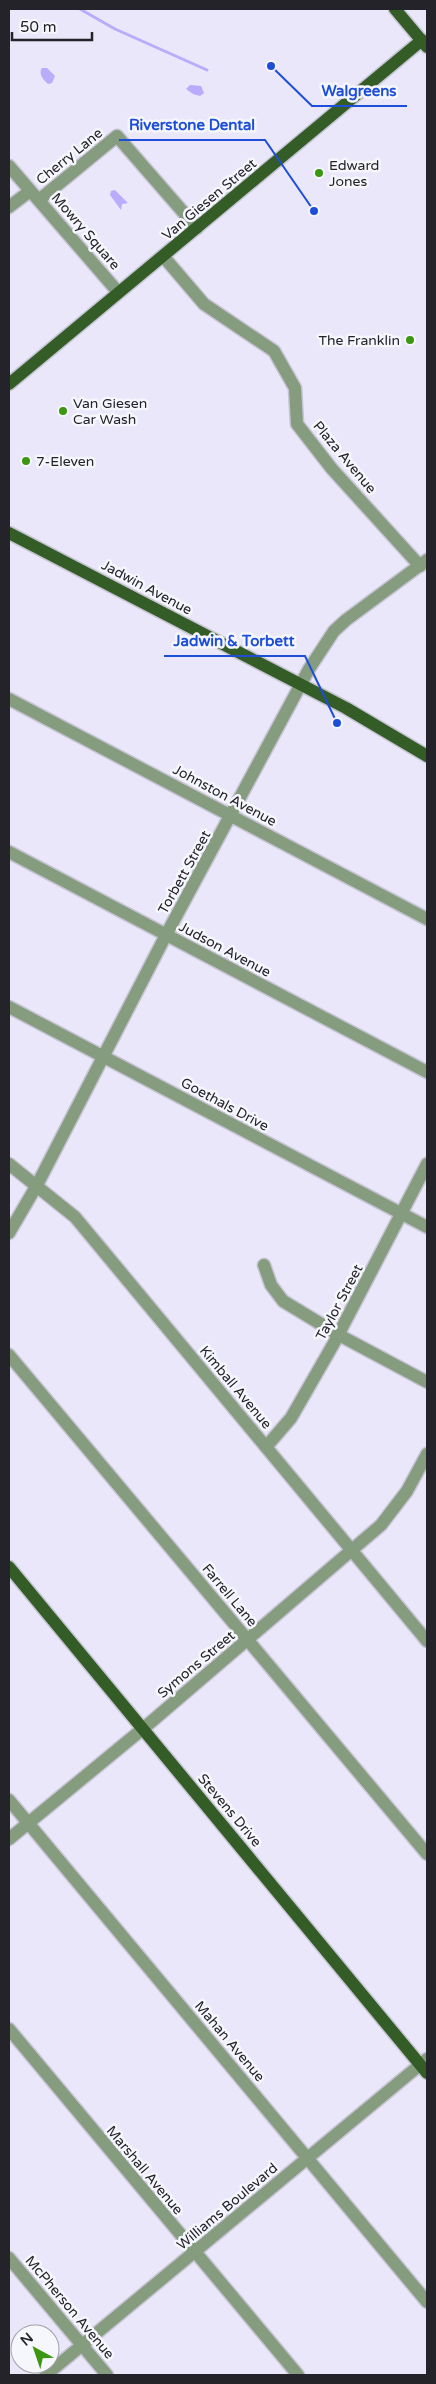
<svg xmlns="http://www.w3.org/2000/svg" width="436" height="2384" font-family="'Varela Round',sans-serif">
<style>
.water{fill:#baacfb}
.lines{fill:none;stroke-linecap:round;stroke-linejoin:round}
.stream{stroke:#baacfb;stroke-width:3}
.minor-casing{stroke:#c6c4d4;stroke-width:15}
.major-casing{stroke:#c6c4d4;stroke-width:15}
.minor{stroke:#859c7f;stroke-width:12}
.major{stroke:#335c26;stroke-width:12}
.poi-dot{fill:#3b9610;stroke:#f6f6fd;stroke-width:2}
.labels{text-anchor:middle;stroke-width:5;stroke-linejoin:round;paint-order:stroke}
.street-label{font-size:14px;fill:#24232a;stroke:#f6f6fd}
.poi-label{font-size:14px;fill:#24232a;stroke:#f6f6fd;text-anchor:start}
.leader{fill:none;stroke:#1d4ed8;stroke-width:2}
.callout-dot{fill:#1d4ed8;stroke:#f6f6fd;stroke-width:2}
.callout-label{font-size:15px;text-anchor:middle;font-weight:bold;fill:#1d4ed8;stroke:#f6f6fd;stroke-width:5;stroke-linejoin:round;paint-order:stroke}
</style>
<rect width="100%" height="100%" fill="#e9e7f9"/>
<!-- water -->
<g class="water">
<path d="M42 68H47L55 76 52 83 48 84C43 80 38 73 42 68Z"/>
<polygon points="190,85 201,86 204,93 200,96 193,94 186,89"/>
<polygon points="115,190 128,203 122,204 121,210 110,195 111,191"/>
</g>
<g class="lines">
<!-- stream -->
<polyline class="stream" points="80,9 115,29 207,70"/>
<!-- minor casing -->
<g class="minor-casing">
<g id="minor">
<polyline points="9,166 118,292"/>
<polyline points="39,200 117,136 197,228"/>
<polyline points="9,207 30,191"/>
<polyline points="163,256 204,304 274,351 295,388 297,424 332,469 420,566"/>
<polyline points="9,699 427,919"/>
<polyline points="9,852 427,1072"/>
<polyline points="9,1007 427,1227"/>
<polyline points="9,1164 75,1217 427,1641"/>
<polyline points="9,1233 37,1185 166,935 309,669 334,631 346,620 427,560"/>
<polyline points="264,1265 271,1285 283,1301 339,1335 427,1382"/>
<polyline points="9,1355 427,1854"/>
<polyline points="266,1447 291,1418 334,1343 427,1164"/>
<polyline points="9,1800 427,2302"/>
<polyline points="9,1839 151,1722 381,1525 407,1491 427,1454"/>
<polyline points="9,2029 298,2375"/>
<polyline points="9,2258 107,2375"/>
<polyline points="46,2375 427,2059"/>
</g>
</g>
<!-- major casing -->
<g class="major-casing">
<g id="major">
<polyline points="395,9 427,47"/>
<polyline points="9,384 422,40"/>
<polyline points="9,533 346,708 427,756"/>
<polyline points="9,1567 427,2073"/>
</g>
</g>
<!-- minor -->
<use href="#minor" class="minor"/>
<!-- major -->
<use href="#major" class="major"/>
</g>
<!-- markers -->
<g class="poi-dot">
<circle cx="319" cy="173" r="5"/>
<circle cx="410" cy="340" r="5"/>
<circle cx="63" cy="411" r="5"/>
<circle cx="26" cy="461" r="5"/>
</g>
<g class="labels">
<!-- street labels -->
<g class="street-label">
<text transform="translate(69 156) rotate(-39)" y="5">Cherry Lane</text>
<text transform="translate(209 199) rotate(-40)" y="5">Van Giesen Street</text>
<text transform="translate(86 231) rotate(49)" y="5">Mowry Square</text>
<text transform="translate(345 457) rotate(50)" y="5">Plaza Avenue</text>
<text transform="translate(147 587) rotate(28)" y="5">Jadwin Avenue</text>
<text transform="translate(225 795) rotate(28)" y="5">Johnston Avenue</text>
<text transform="translate(184 872) rotate(-61)" y="5">Torbett Street</text>
<text transform="translate(225 949) rotate(28)" y="5">Judson Avenue</text>
<text transform="translate(225 1104) rotate(28)" y="5">Goethals Drive</text>
<text transform="translate(339 1302) rotate(-62)" y="5">Taylor Street</text>
<text transform="translate(236 1387) rotate(50)" y="5">Kimball Avenue</text>
<text transform="translate(230 1595) rotate(50)" y="5">Farrell Lane</text>
<text transform="translate(196 1664) rotate(-40)" y="5">Symons Street</text>
<text transform="translate(230 1810) rotate(50)" y="5">Stevens Drive</text>
<text transform="translate(230 2041) rotate(50)" y="5">Mahan Avenue</text>
<text transform="translate(145 2170) rotate(50)" y="5">Marshall Avenue</text>
<text transform="translate(227 2206) rotate(-40)" y="5">Williams Boulevard</text>
<text transform="translate(70 2307) rotate(50)" y="5">McPherson Avenue</text>
</g>
<!-- poi labels -->
<g class="poi-label">
<text x="329" y="170">Edward<tspan x="329" dy="16">Jones</tspan></text>
<text x="400" y="345" text-anchor="end">The Franklin</text>
<text x="73" y="408">Van Giesen<tspan x="73" dy="16">Car Wash</tspan></text>
<text x="36" y="466">7-Eleven</text>
</g>
</g>
<!-- callouts -->
<path class="leader" d="M271 66L312 106H407M314 211L265 140H119M337 723L305 656H164"/>
<g class="callout-dot">
<circle cx="271" cy="66" r="5"/>
<circle cx="314" cy="211" r="5"/>
<circle cx="337" cy="723" r="5"/>
</g>
<g class="callout-label">
<text x="359" y="96">Walgreens</text>
<text x="192" y="130">Riverstone Dental</text>
<text x="234" y="646">Jadwin &amp; Torbett</text>
</g>
<!-- border -->
<rect width="436" height="2384" fill="none" stroke="#24232a" stroke-width="20"/>
<!-- north arrow -->
<g transform="translate(35 2349) rotate(320)"><circle r="24" fill="#f6f6fd" stroke="#a2a2a9"/>
<path d="M0-4L9 19L0 12L-9 19Z" fill="#3b9610"/>
<text y="-8" font-size="14" font-weight="bold" text-anchor="middle" fill="#24232a">N</text>
</g>
<!-- scale -->
<path d="M12 32v8h80v-8" fill="none" stroke="#24232a" stroke-width="2.5"/>
<text x="20" y="32" font-size="15" fill="#24232a" stroke="#f6f6fd" stroke-width="4" paint-order="stroke">50 m</text>
</svg>
